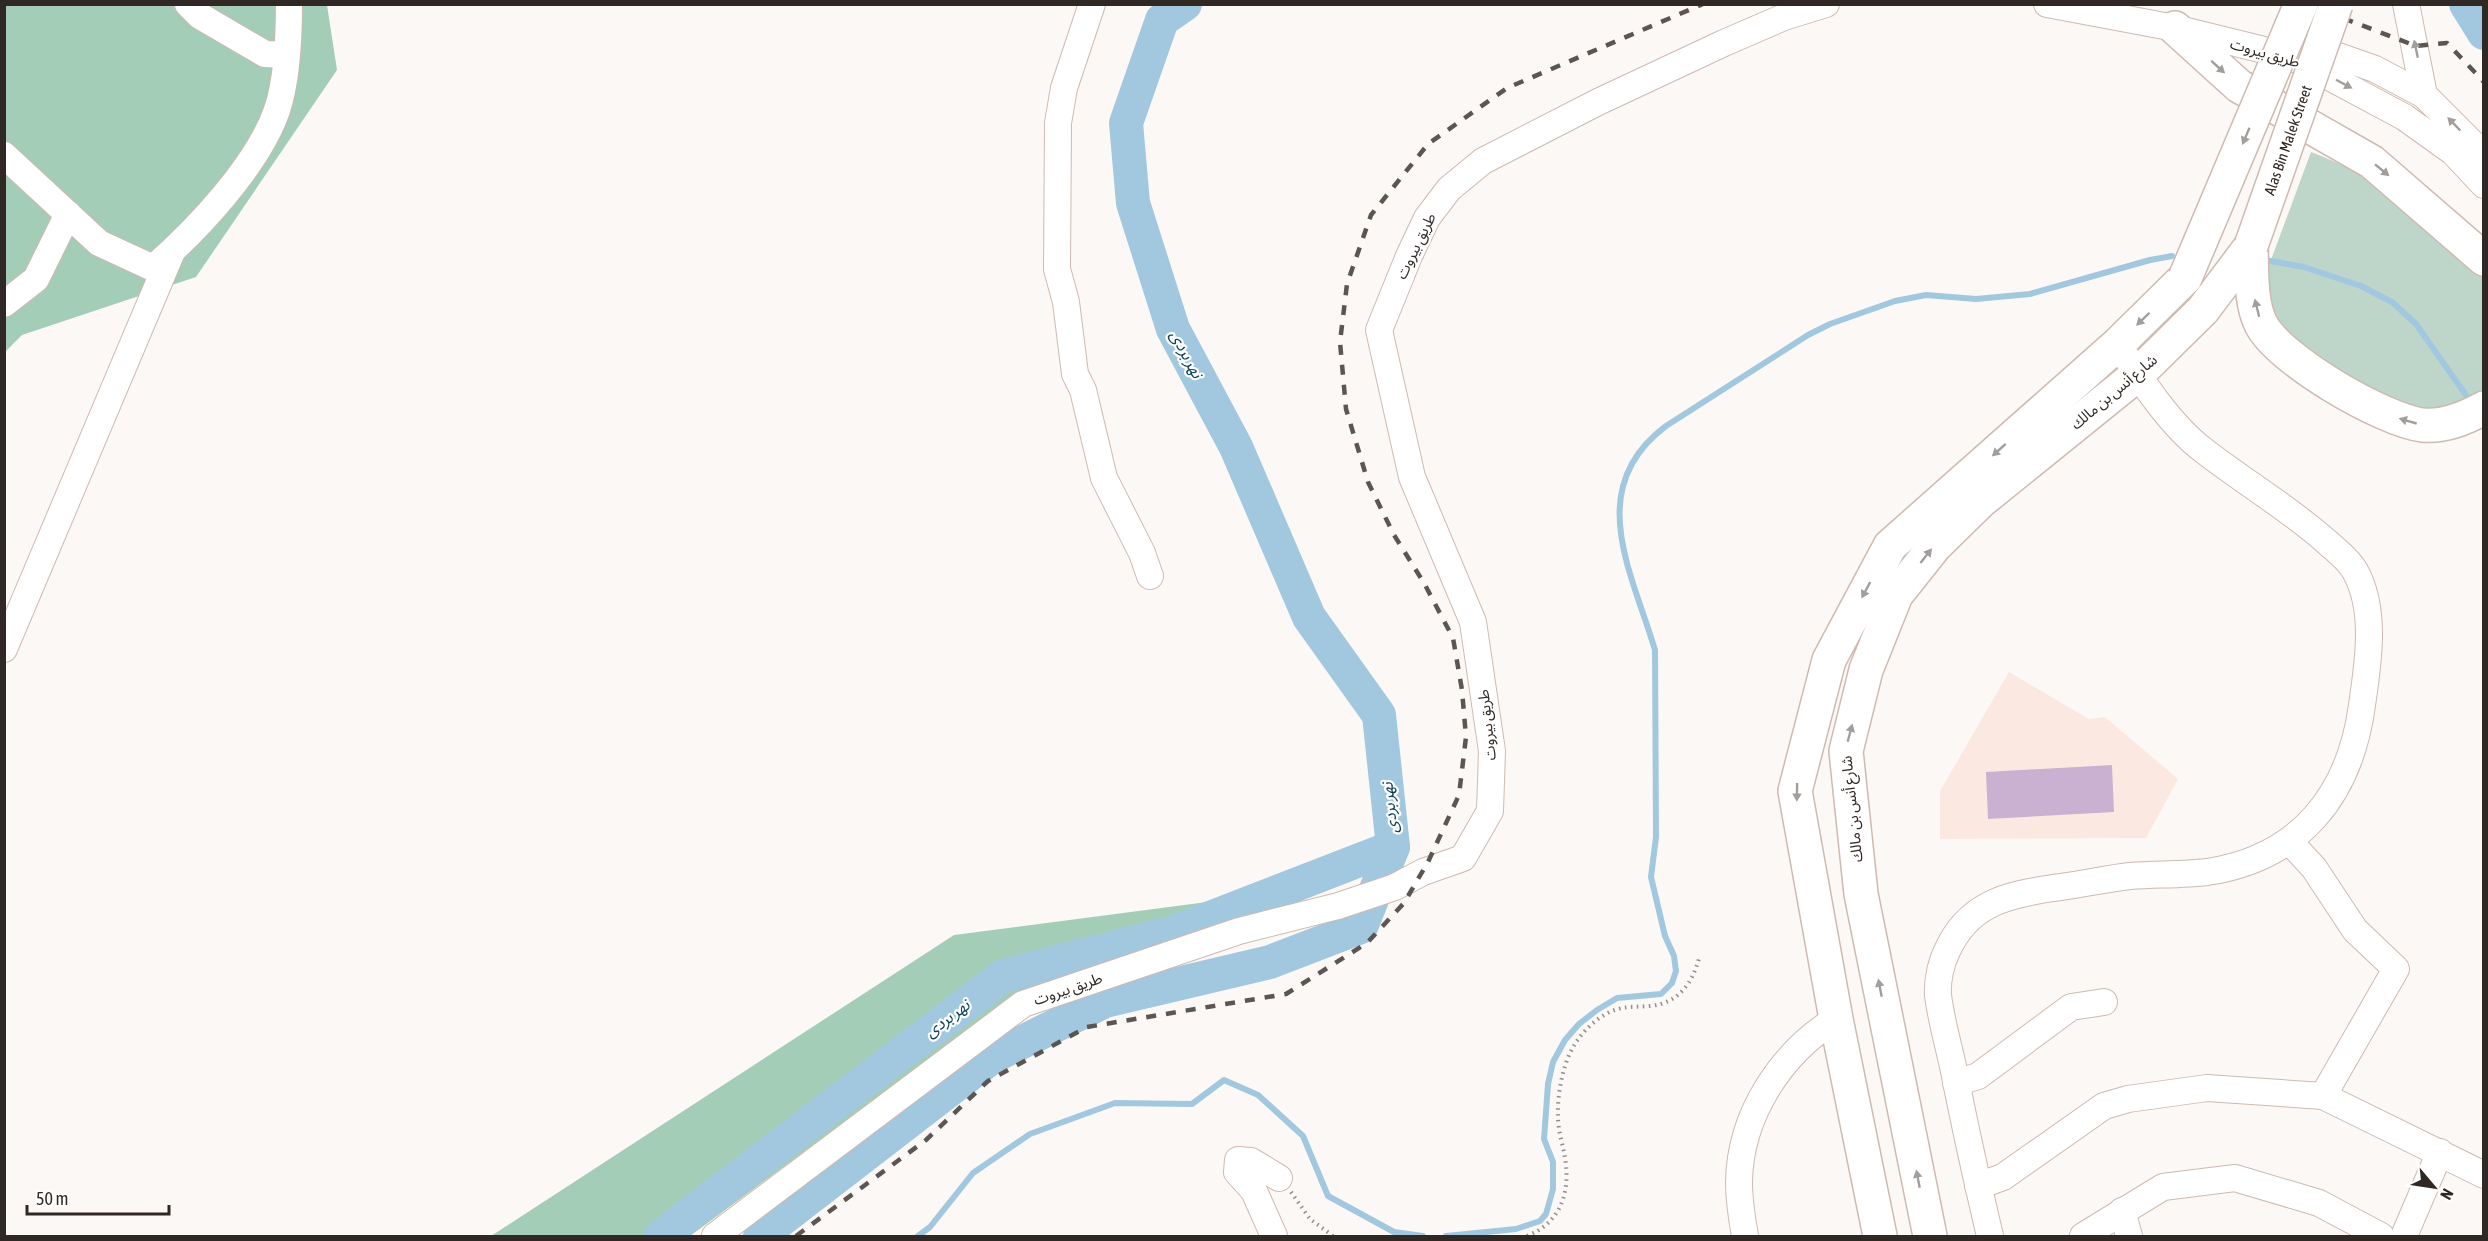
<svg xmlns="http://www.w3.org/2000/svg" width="2488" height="1241" font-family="'Asap Condensed','Noto Sans Arabic',sans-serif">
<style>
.built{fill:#fbe9e1}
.green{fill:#bdd6c9}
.forest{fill:#a4cdb8}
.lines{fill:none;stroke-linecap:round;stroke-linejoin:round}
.stream{stroke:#a1c8df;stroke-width:6}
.river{stroke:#a1c8df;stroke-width:34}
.building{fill:#cab1d1}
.minor-casing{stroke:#cebab0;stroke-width:28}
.major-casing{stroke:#cebab0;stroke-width:36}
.path{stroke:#948e8b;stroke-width:4;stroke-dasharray:1.5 4.5;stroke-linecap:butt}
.minor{stroke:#fff;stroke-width:26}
.major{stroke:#fff;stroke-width:33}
.rail{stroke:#5c5551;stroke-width:4.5;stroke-dasharray:10 10;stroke-linecap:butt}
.major-bridge-casing{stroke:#cebab0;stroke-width:36;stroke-linecap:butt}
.major-bridge{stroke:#fff;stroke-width:33}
.oneway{fill:#a29e9c}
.labels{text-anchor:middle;stroke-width:4.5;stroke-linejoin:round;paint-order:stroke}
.street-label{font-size:15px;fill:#302824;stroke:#fff}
.water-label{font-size:16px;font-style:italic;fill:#0d4058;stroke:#fff}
</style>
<rect width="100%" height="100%" fill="#fcf8f6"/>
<!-- built -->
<polygon class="built" points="2009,672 2089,719 2105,717 2178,779 2146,838 1940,839 1940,791"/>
<!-- green -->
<path class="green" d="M2311 152C2378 176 2430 228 2483 274V391L2459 408 2412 412 2345 378 2275 324 2265 276Z"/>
<!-- forest -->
<g class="forest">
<polygon points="5,5 327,5 337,70 196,277 22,335 5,352"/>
<polygon points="1276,893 1131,945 1016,995 690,1236 491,1236 954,935"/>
</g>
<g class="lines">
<!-- stream -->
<g class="stream">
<polyline points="2265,260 2304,267 2361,286 2392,302 2416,324 2468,398 2474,398"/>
<polyline points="918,1236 930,1227 973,1173 1030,1134 1115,1103 1192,1104 1224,1080 1258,1095 1303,1136 1328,1196 1394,1232 1423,1236"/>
<path d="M1446 1236 1516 1229 1540 1221 1546 1214 1553 1189V1162L1544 1139 1548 1084 1553 1062 1565 1040 1579 1024 1597 1010 1617 998 1661 994 1672 983 1676 971 1674 956 1665 936 1651 877 1656 837 1655 650C1632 572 1583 488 1666 426L1808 335 1830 324 1895 301 1926 295 1976 299 2030 294 2150 260 2172 256"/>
</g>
<!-- river -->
<g class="river">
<polyline points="2466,4 2484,33"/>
<polyline points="661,1236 1003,976 1171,933 1393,847 1379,715 1309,617 1236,447 1173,329 1133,203 1126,123 1162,20 1185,4"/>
<polyline points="760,1236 992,1057 1105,1001 1270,962 1361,927 1393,847"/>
</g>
</g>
<!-- building -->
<polygon class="building" points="2112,765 2114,812 1988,819 1986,772"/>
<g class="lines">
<!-- minor casing -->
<g class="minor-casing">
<g id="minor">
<polyline points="188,4 200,16 265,54 286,55"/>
<polyline points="1092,4 1064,88 1058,123 1057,269 1066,302 1075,374 1083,390 1104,478 1142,553 1150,576"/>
<polyline points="2047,4 2175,28 2292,57 2404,117 2453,152 2484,185"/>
<polyline points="2406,4 2424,95"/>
<polyline points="2301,57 2338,56 2375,69 2424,95 2484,155"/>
<path d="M4 155 99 243 153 268C197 230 258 165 277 110 287 80 289 36 289 4"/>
<polyline points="4,304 36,279 68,214"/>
<polyline points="4,649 171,254"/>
<polyline points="2290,842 2314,868 2355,930 2396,969 2323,1096"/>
<polyline points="1956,1083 1978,1076 2071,1007 2104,1002"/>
<polyline points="1978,1186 2003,1177 2104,1106 2128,1099 2207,1088 2323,1096 2484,1175"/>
<polyline points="2122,1211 2129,1236"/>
<polyline points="715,1236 1023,1004 1239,931 1338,906 1395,887 1423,872 1463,858 1490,811 1492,751 1473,622 1412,477 1379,330 1409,256 1427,218 1449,189 1483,161 1598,102 1724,43 1784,17 1826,4"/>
<polyline points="1274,1236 1254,1191 1237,1172 1238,1160 1251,1161 1279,1178"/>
<path d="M1745 1236C1742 1219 1739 1200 1739 1182 1740 1115 1781 1053 1836 1019"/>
<path d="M1990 1236C1977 1181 1965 1127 1954 1071 1949 1047 1941 1020 1938 995 1937 981 1941 963 1947 951 1968 904 2006 895 2053 888 2078 885 2104 879 2130 876 2155 874 2182 875 2207 872 2300 858 2350 795 2362 705 2368 663 2377 610 2355 571 2349 560 2337 551 2328 543 2289 508 2244 482 2203 450 2170 425 2140 379 2118 344"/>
<polyline points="2083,1236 2163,1187 2235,1178 2319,1203 2381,1236"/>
<polyline points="2404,1236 2440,1152"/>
</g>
</g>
<!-- major casing -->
<g class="major-casing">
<g id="major">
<polyline points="2175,28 2239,86 2372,162 2484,259"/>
<path d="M2251 246C2252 271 2250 302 2261 324 2279 360 2383 420 2422 425 2445 427 2465 418 2484 408"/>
<polyline points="1880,1236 1836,1019 1795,791 1829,660 1890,546 2118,344 2185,278"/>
<polyline points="1930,1236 1861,894 1846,751 1866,670 1896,595 1935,546 1981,501 2137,375 2203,310 2251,246"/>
</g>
</g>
<!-- path -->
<g class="path">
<polyline points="1291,1192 1310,1219 1333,1236"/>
<path d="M1527 1236C1560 1223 1571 1193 1565 1158 1563 1145 1558 1131 1558 1117 1557 1097 1562 1069 1571 1051 1580 1033 1599 1014 1618 1009 1629 1006 1639 1007 1650 1006 1680 1003 1693 982 1700 955"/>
</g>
<!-- minor -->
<use href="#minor" class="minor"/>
<!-- major -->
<use href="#major" class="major"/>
<!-- rail -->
<g class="rail">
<polyline points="2306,4 2416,46 2447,43 2484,82"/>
<polyline points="796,1236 926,1140 988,1081 1087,1027 1286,994 1367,943 1404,903 1428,862 1459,795 1466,737 1462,690 1453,638 1424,583 1394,535 1368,482 1346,409 1340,342 1347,284 1371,215 1428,144 1507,88 1703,4"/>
</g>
<!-- major-bridge casing -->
<g class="major-bridge-casing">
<g id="major-bridge">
<path id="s1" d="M2251 246 2336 4"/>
<polyline points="2185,278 2301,4"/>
</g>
</g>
<!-- major-bridge -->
<use href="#major-bridge" class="major-bridge"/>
</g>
<!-- one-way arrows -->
<defs><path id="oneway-solid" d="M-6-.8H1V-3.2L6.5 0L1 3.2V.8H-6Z" transform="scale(1.5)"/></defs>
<g class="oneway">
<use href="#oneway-solid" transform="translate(2416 49) rotate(-102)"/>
<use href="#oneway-solid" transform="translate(2218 67) rotate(42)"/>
<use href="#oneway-solid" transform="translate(2344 84) rotate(28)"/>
<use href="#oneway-solid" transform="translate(2454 124) rotate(-134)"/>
<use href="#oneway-solid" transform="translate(2246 136) rotate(113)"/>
<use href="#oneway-solid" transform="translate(2382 170) rotate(39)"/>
<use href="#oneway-solid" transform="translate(2257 308) rotate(-104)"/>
<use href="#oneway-solid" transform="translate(2143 319) rotate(136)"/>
<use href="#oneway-solid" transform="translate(2408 421) rotate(-164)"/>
<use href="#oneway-solid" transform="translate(1999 450) rotate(138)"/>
<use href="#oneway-solid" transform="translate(1926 556) rotate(-52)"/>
<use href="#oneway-solid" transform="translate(1866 590) rotate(118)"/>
<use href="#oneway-solid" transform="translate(1850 733) rotate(-75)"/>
<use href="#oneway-solid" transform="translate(1797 792) rotate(91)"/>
<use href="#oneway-solid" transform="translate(1880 988) rotate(-101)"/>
<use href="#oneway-solid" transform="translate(1918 1179) rotate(-101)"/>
</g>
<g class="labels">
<!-- street labels -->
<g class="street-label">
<text transform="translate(2265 53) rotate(16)" y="5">طريق بيروت</text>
<text dy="5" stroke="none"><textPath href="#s1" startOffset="112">Alas Bin Malek Street</textPath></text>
<text transform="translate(1416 246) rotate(-64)" y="5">طريق بيروت</text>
<text transform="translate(2114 392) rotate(-40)" y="5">شارع أنس بن مالك</text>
<text transform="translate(1487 725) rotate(-96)" y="5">طريق بيروت</text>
<text transform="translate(1852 809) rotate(-96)" y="5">شارع أنس بن مالك</text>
<text transform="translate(1068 989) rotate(-19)" y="5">طريق بيروت</text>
</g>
<!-- water labels -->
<g class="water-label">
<text transform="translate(1187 354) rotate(62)" y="6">نهر بردى</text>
<text transform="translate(1389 808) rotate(-96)" y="6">نهر بردى</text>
<text transform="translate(947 1018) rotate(-37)" y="6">نهر بردى</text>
</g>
</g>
<!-- border -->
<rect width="2488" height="1241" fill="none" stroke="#302824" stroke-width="12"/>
<!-- north arrow -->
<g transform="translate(2434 1187) rotate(119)" stroke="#ffffff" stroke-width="4.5" paint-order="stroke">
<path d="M0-4.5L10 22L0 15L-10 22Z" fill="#302824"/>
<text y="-9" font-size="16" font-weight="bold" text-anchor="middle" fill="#302824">N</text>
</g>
<!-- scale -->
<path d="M27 1205v9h142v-9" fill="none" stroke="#302824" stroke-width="3"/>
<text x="36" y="1205" font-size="18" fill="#302824" stroke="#ffffff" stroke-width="4.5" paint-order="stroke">50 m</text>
</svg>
